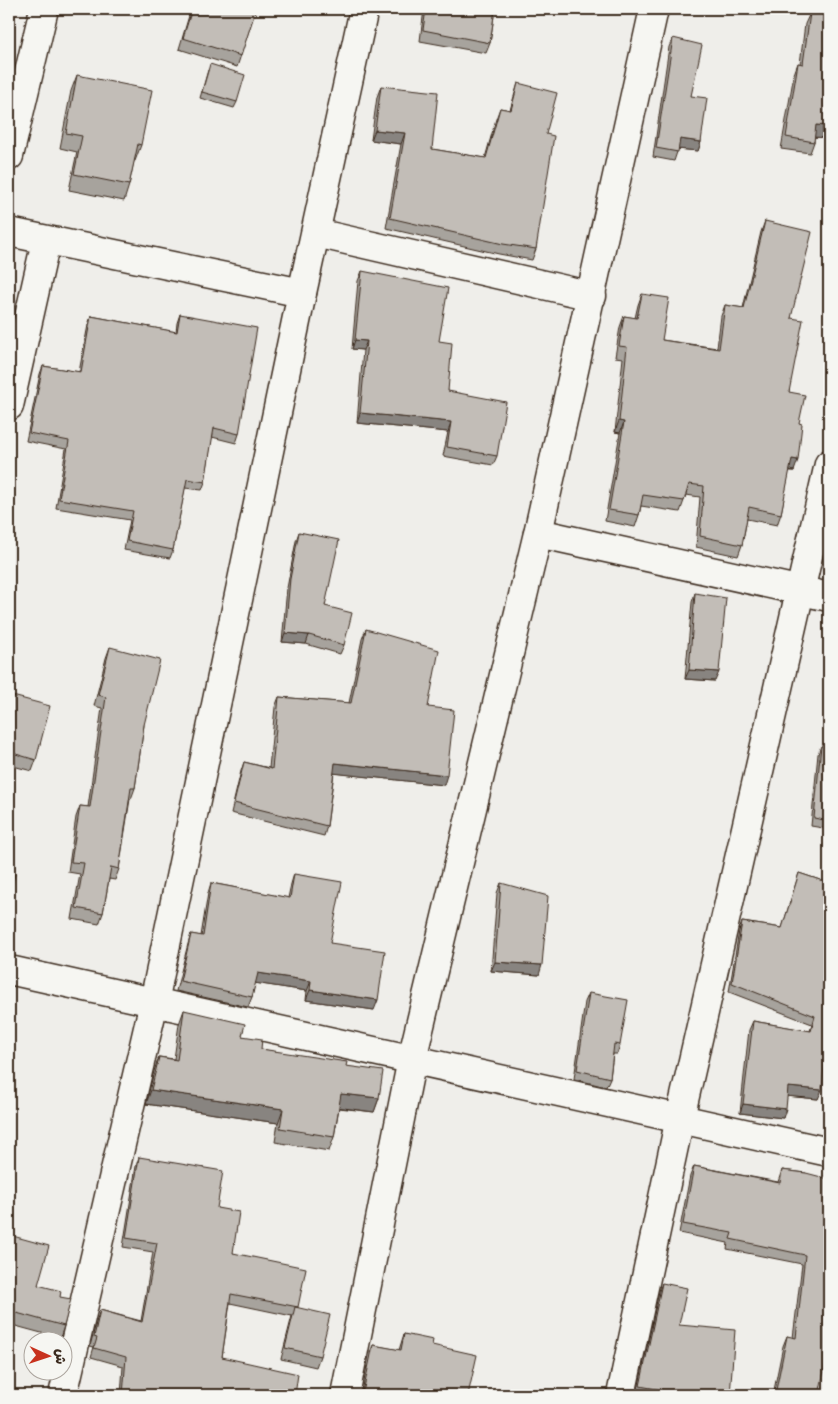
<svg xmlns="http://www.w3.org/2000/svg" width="838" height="1404" font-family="'Indie Flower','Playpen Sans Arabic',sans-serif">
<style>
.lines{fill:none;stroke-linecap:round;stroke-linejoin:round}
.minor-casing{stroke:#3b2a1e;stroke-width:31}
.minor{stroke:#f6f6f2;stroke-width:28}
.wall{fill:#a7a39d;stroke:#3b2a1e}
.shaded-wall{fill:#888480;stroke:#3b2a1e}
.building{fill:#c2bdb7;stroke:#3b2a1e}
</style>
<rect width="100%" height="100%" fill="#efeeea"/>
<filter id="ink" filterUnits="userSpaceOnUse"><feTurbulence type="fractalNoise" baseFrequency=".02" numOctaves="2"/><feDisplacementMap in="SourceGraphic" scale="10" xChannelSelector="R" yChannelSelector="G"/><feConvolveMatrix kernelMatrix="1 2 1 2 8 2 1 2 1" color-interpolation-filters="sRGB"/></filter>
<g filter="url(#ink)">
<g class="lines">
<!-- minor casing -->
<g class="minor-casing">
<g id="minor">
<polyline points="9,156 44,9"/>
<polyline points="9,232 302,293"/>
<polyline points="316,233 592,296"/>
<polyline points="9,406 46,241"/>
<polyline points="538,533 829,597"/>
<polyline points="9,970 829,1152"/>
<polyline points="63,1395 154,1002 302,293 364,9"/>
<polyline points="345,1395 412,1059 538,533 654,9"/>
<polyline points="621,1395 680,1118 829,464"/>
</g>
</g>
<!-- minor -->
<use href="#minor" class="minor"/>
</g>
<!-- wall -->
<g class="wall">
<polygon points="191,9 256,9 237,67 179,49"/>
<polygon points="424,9 495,9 490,43 486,53 420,41"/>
<polygon points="810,13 829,138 814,137 814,142 810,153 781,149 794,74 798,63 800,64 805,24"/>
<polygon points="673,38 691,96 701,142 698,151 678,149 674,161 653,157 669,47"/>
<polygon points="208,70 237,102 234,108 200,98"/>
<polygon points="77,75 141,145 135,161 134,161 129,185 124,201 69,190 77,152 60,148 71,91"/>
<polygon points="518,83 546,134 536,249 532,260 499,254 386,228 401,144 371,140 377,97 381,86 432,149 485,158 496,119 500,108 510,110"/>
<polygon points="765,221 791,318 789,392 799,423 794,471 789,471 781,514 777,525 747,519 742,545 738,556 696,547 700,497 686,495 680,512 641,506 639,515 635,527 605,521 620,433 615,432 623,358 615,357 620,327 624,316 635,318 638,305 642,294 662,340 717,348 721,316 725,305 743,308 761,232"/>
<polygon points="362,271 439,341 448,391 497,456 493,465 443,456 448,432 357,423 363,350 352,349 358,281"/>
<polygon points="180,314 239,434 236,443 212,437 205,482 202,490 185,488 173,550 170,558 124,550 130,520 56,508 66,449 26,441 40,374 43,366 79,372 88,325 91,316 176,332 177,323"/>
<polygon points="299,532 325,606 344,645 340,654 306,644 282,642 287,588 296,541"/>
<polygon points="695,593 715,681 685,679 692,602"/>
<polygon points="366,629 428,707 444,785 334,773 327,826 324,836 231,813 241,771 244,762 269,768 275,707 279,697 349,703 362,639"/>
<polygon points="110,647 144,725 135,788 131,799 130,799 119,869 115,880 109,879 103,913 99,924 72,919 80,874 68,872 76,817 80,806 88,807 102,708 94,706 106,658"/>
<polygon points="9,695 36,760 32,771 9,765"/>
<polygon points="821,746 829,747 829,829 811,826 818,754"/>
<polygon points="799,873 829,883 829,1051 825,1050 818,1099 787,1096 783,1118 740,1113 749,1030 753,1021 810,1031 812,1024 729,992 739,931 742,922 782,928"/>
<polygon points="294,874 330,943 374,1010 306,1000 307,991 255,983 252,997 248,1007 176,991 188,944 191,934 201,936 208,893 211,883 288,898 291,884"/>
<polygon points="501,883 539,975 491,971 497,893"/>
<polygon points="589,993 620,1045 617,1054 613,1054 610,1078 606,1087 574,1079 585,1002"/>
<polygon points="184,1010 242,1036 261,1049 346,1066 379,1098 374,1112 339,1108 334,1137 329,1151 275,1142 278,1123 146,1104 154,1071 159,1057 174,1059 179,1024"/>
<polygon points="139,1157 217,1208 233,1253 298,1307 320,1356 316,1367 281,1359 292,1316 230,1303 222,1357 295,1395 121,1395 123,1366 91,1357 94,1347 90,1346 97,1319 100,1310 141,1321 153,1252 123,1247 136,1166"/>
<polygon points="694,1166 778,1182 782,1170 806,1173 819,1395 773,1395 783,1346 787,1336 793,1338 802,1264 727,1249 728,1243 679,1233 690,1176"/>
<polygon points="9,1235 38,1285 60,1297 64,1326 60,1338 12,1325"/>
<polygon points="662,1283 679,1325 730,1395 642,1395 637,1394 659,1291"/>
<polygon points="404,1334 432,1345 362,1392 369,1355 373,1345 399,1350"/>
</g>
<!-- shaded-wall -->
<g class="shaded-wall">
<polygon points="816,125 829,126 829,138 812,137"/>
<polygon points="375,130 405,133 401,144 371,140"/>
<polygon points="680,139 701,142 698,151 677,149"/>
<polygon points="355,340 367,341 363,350 352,349"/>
<polygon points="360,413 451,422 448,432 357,423"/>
<polygon points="619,421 624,422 620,433 615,432"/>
<polygon points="792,459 798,460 794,471 788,470"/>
<polygon points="285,633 309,635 306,644 282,642"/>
<polygon points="689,670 719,672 715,681 685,679"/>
<polygon points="335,763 447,775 444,785 332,773"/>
<polygon points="495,962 542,965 539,975 491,971"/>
<polygon points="258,973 311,981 307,991 254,983"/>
<polygon points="310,990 378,1000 374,1010 306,1000"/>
<polygon points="788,1087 822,1090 818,1099 785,1096"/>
<polygon points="151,1090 283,1109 278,1123 146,1104"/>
<polygon points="341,1094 379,1098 374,1112 336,1107"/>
<polygon points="743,1104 786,1109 783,1118 740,1113"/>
</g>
<!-- building -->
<g class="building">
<polygon points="192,9 256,9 241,56 183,38"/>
<polygon points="426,9 495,9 490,43 423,30"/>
<polygon points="810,13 829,14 829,126 816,125 814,142 786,137 798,63 803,64"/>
<polygon points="673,38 702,45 691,96 707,98 701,142 680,139 678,152 656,148"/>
<polygon points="210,64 245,75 237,102 202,92"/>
<polygon points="77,75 152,90 141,145 138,144 129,185 74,174 82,136 66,133"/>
<polygon points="518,83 557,93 546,134 554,136 536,249 503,244 390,218 405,133 375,130 381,86 438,92 432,149 486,158 500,108 511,110"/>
<polygon points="765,221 812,232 791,318 803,320 789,392 805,395 799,423 802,424 798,460 792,459 781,514 749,507 742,545 700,536 704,486 689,484 684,501 643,495 639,515 609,510 624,422 619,421 627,347 619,346 624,316 637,318 642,294 669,298 662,340 719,349 725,305 744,308"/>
<polygon points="362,271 448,288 439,341 452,343 448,391 506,402 497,456 447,447 451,422 360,413 367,341 355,340"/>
<polygon points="180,314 257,328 239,434 214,428 205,482 187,479 173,550 127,541 133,511 59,499 69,441 29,433 43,366 81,372 91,316 177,332"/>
<polygon points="299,532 339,540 325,606 352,613 344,645 309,635 285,633 290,579"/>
<polygon points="695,593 726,598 719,672 689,670"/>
<polygon points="366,629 439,650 428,707 454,710 447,775 335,763 327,826 234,803 244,762 272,769 279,697 351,703"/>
<polygon points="110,647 160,660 144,725 135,788 131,788 119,869 111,867 103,913 76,908 84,863 71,862 80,806 90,807 106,697 98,695"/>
<polygon points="9,695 50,706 36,760 9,752"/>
<polygon points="821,746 829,747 829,821 814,818"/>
<polygon points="9,873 15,874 9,900"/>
<polygon points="799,873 829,883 829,1041 826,1041 822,1090 788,1087 786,1109 743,1104 753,1021 811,1031 815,1016 732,983 742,922 782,928"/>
<polygon points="294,874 342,882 330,943 385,951 378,1000 310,990 311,981 258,973 252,997 180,981 191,934 203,936 211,883 290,898"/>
<polygon points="501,883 548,896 542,965 495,962"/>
<polygon points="589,993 628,1000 620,1045 614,1044 610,1078 577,1070"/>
<polygon points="184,1010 245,1024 242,1036 262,1039 261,1049 347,1062 346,1066 383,1071 379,1098 341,1094 334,1137 280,1128 283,1109 151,1090 159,1057 177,1060"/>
<polygon points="139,1157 223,1171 217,1208 239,1212 233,1253 306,1268 298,1307 231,1294 222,1357 298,1374 295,1395 123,1395 126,1357 94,1348 97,1338 94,1337 100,1310 142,1322 157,1243 126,1238"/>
<polygon points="694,1166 780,1183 782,1170 806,1173 829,1179 829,1346 819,1395 775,1395 787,1336 796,1338 805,1255 730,1239 732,1233 683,1224"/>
<polygon points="9,1235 49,1246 38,1285 61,1291 60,1297 71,1299 64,1326 13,1312 9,1350"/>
<polygon points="662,1283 687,1288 679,1325 735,1330 730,1395 689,1395 640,1386"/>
<polygon points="295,1307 330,1315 320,1356 285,1348"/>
<polygon points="404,1334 433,1340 432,1345 477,1355 468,1395 360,1395 364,1388 373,1345 401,1350"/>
</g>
</g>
<!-- margin -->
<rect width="838" height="1404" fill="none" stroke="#f6f6f2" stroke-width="30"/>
<rect x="15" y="15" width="808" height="1374" fill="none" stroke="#3b2a1e" stroke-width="2" filter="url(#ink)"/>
<!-- north arrow -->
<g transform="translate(48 1356) rotate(93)"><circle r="24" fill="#f6f6f2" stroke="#aba49d"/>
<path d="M0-4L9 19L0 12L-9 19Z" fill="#c8321e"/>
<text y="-8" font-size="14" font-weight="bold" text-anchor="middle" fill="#3b2a1e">ش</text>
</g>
</svg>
